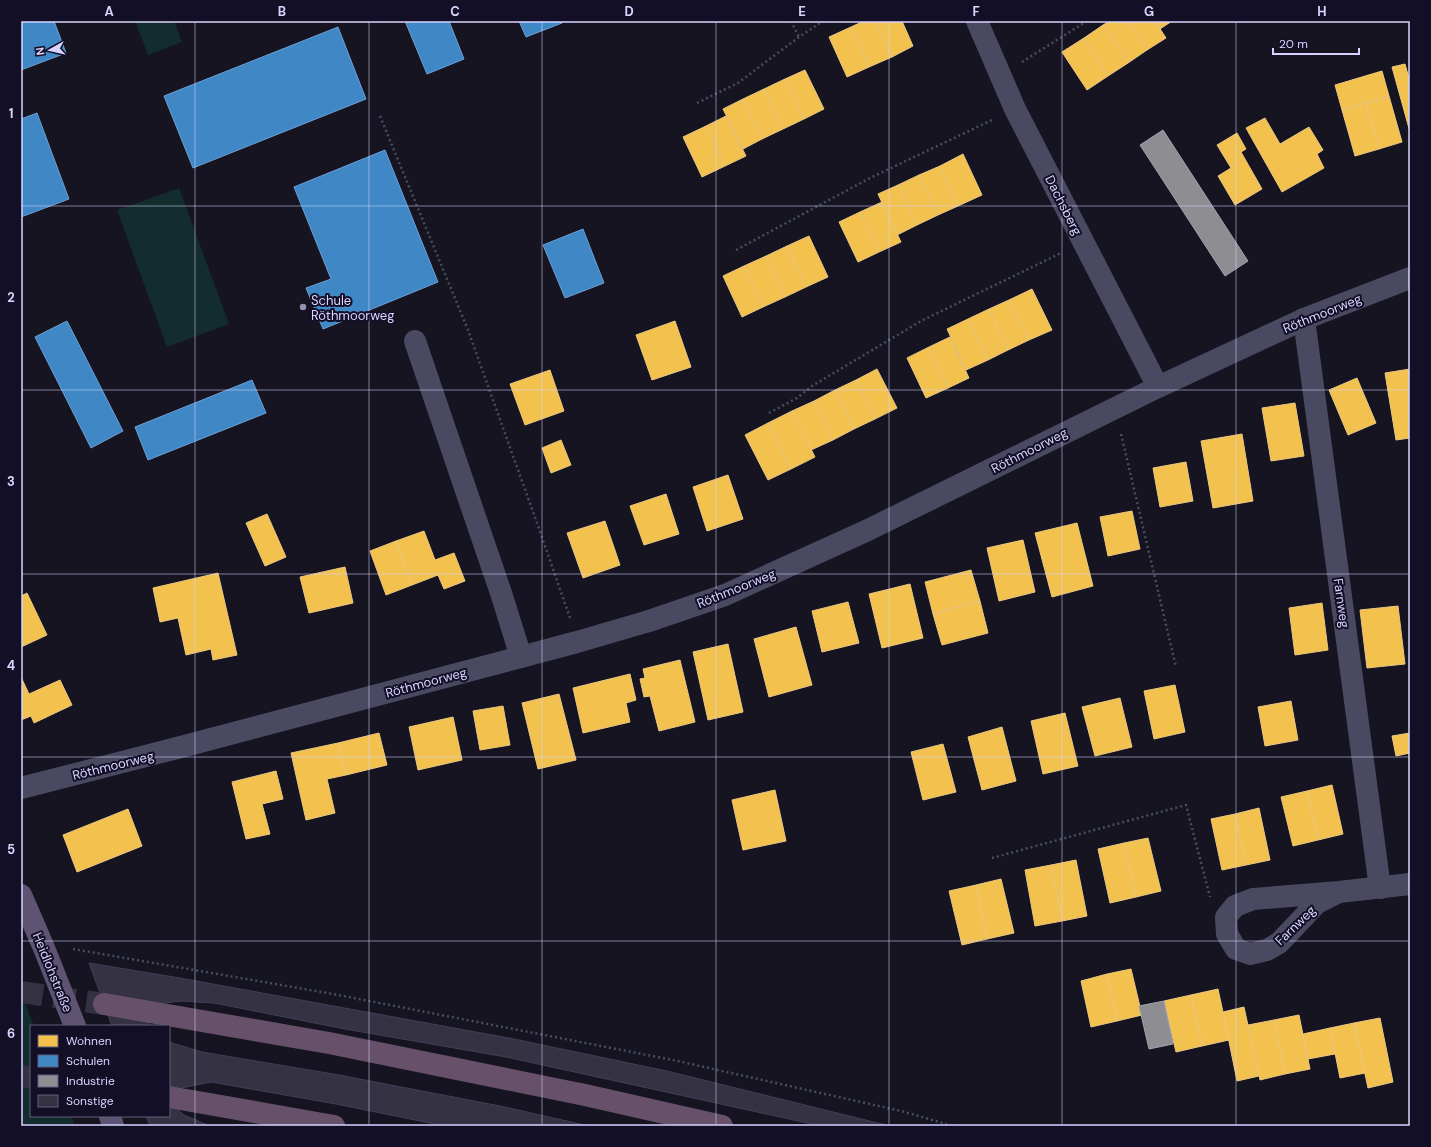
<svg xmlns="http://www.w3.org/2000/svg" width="1431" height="1147" font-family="'DM Sans',sans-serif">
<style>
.green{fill:#132c2d}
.homes{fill:#f2c14e;stroke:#eac783}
.schools{fill:#3f88c5;stroke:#6d9fd6}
.industry{fill:#8d8d92;stroke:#a4a2b3}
.building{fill:#343243;stroke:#433f54}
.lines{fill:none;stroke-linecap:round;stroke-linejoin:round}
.highway-tunnel{stroke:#333142;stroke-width:22;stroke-dasharray:22 11;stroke-linecap:butt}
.path{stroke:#44505f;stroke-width:2.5;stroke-dasharray:2 3;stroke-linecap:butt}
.minor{stroke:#4a4962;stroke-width:22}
.major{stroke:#5e5373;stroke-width:22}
.highway{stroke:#67516a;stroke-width:22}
.grid{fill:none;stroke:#d9d4ff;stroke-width:1;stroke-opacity:0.55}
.poi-dot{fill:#9591b1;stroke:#130f26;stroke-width:1.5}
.labels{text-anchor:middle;stroke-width:4;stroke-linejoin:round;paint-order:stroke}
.street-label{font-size:13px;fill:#d9d4ff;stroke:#130f26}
.poi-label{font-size:13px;fill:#d9d4ff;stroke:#130f26;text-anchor:start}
.neatline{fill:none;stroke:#d9d4ff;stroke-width:1.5}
.grid-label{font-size:13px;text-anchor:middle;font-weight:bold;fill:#d9d4ff}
</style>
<rect width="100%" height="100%" fill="#161421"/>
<!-- green -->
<g class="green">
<polygon points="135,21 174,21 182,42 148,55"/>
<polygon points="179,188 229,324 167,347 117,210"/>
<polygon points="21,993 34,1026 31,1026 31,1116 71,1116 75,1126 21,1126"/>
</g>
<!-- homes -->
<g class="homes">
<polygon points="864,21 875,21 892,57 869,67 851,27"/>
<polygon points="875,21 902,21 913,46 892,57"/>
<polygon points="1110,21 1128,21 1147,50 1128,63 1103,25"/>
<polygon points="1128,21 1155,21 1166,38 1147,50"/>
<polygon points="1155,21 1172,21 1160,29"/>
<polygon points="1103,25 1128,63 1108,76 1084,38"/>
<polygon points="851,27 869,67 847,77 829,37"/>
<polygon points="1084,38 1108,76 1087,90 1062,52"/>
<polygon points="1405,64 1410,82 1410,132 1392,67"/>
<polygon points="805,70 824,109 804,119 785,79"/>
<polygon points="1382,71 1389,96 1342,110 1335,85"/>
<polygon points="785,79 804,119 783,129 764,89"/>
<polygon points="764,89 783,129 762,139 743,99"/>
<polygon points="1389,96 1402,142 1379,149 1366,103"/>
<polygon points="743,99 762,139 743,149 723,109"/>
<polygon points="1366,103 1379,149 1355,156 1342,110"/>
<polygon points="726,116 746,156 725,166 706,126"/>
<polygon points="1265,118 1280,144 1309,127 1323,150 1317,154 1324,168 1282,192 1246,128"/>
<polygon points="706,126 725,166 702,177 683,137"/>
<polygon points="1237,133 1246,149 1241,152 1262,189 1235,205 1218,176 1231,168 1217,145"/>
<polygon points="963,154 982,195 958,206 940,166"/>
<polygon points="940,166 958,206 938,215 919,175"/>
<polygon points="919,175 938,215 917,225 898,185"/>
<polygon points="898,185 917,225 897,235 878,194"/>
<polygon points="882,202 901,242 879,252 860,212"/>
<polygon points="860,212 879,252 858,262 839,222"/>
<polygon points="809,236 828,277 806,287 787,246"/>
<polygon points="787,246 806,287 785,297 766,256"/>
<polygon points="766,256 785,297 763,307 744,266"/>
<polygon points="744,266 763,307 742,317 723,276"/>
<polygon points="1032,289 1052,330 1029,340 1009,300"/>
<polygon points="1009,300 1029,340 1008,350 989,309"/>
<polygon points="989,309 1008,350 988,360 968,319"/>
<polygon points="968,319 988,360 966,370 947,329"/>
<polygon points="675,321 691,367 652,380 636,335"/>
<polygon points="950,337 969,378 948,388 929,347"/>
<polygon points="929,347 948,388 926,398 907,358"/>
<polygon points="877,369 897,408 875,419 856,380"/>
<polygon points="1410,369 1410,438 1396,440 1385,373"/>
<polygon points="550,370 564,411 525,425 510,384"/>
<polygon points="1357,378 1376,423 1348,435 1329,390"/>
<polygon points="856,380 875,419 854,429 835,390"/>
<polygon points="835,390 854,429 833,440 814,401"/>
<polygon points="814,401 833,440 811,450 792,411"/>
<polygon points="1295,403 1304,456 1271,461 1262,408"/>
<polygon points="792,411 815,457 791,469 768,423"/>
<polygon points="768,423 791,469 768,480 745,435"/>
<polygon points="1242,434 1253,501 1213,508 1201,441"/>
<polygon points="561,440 571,465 551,473 542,448"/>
<polygon points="1186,462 1193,501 1160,507 1153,468"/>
<polygon points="728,475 743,519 707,531 693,487"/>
<polygon points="666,494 679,534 644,545 630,506"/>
<polygon points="1132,511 1140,549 1108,556 1100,517"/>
<polygon points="267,514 286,557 265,566 246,523"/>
<polygon points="605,521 620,565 583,578 567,533"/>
<polygon points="1077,523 1093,586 1052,597 1035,533"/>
<polygon points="424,531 435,560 454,553 465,581 444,589 438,575 412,585 396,541"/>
<polygon points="1023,540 1035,592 999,601 987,548"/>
<polygon points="396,541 412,585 386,595 370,551"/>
<polygon points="345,567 353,603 309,613 300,577"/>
<polygon points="971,570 980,601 933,614 925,582"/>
<polygon points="218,573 237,655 213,660 211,649 186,655 178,618 160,622 153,588"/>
<polygon points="910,584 923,638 882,648 869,594"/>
<polygon points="27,593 47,635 21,647 21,596"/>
<polygon points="980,601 988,633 942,645 933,614"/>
<polygon points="848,602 859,643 822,652 812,611"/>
<polygon points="1322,603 1328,650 1295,655 1289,608"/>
<polygon points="1398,606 1405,664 1367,668 1360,610"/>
<polygon points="796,627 812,685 769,697 754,639"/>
<polygon points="728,644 743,712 708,720 693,652"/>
<polygon points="680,660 695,722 659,731 650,696 644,697 640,679 645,678 643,669"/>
<polygon points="630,674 636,700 626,703 630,722 583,733 573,688"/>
<polygon points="21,677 29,694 60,680 72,705 34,723 31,716 21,720"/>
<polygon points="1175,685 1185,732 1154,739 1144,691"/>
<polygon points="559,694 576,760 538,769 522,703"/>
<polygon points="1120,698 1132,747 1095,756 1082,707"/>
<polygon points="1291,701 1298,740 1265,746 1258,707"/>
<polygon points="503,706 510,745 480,750 473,711"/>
<polygon points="1065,713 1078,766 1043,774 1031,721"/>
<polygon points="453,717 462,760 418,770 409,727"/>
<polygon points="1002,727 1016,781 982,790 968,737"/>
<polygon points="379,733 387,765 346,775 338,743"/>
<polygon points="1410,733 1410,753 1396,756 1392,736"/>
<polygon points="338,743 346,775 327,779 335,813 306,820 291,753"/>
<polygon points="943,744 956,792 923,800 911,752"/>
<polygon points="276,771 283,799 262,804 270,834 246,839 232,782"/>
<polygon points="1332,785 1343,834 1318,840 1307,791"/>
<polygon points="775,790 786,841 743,850 732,800"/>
<polygon points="1307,791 1318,840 1293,846 1281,797"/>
<polygon points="1259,808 1270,860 1246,865 1235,814"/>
<polygon points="128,809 142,846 77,872 63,835"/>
<polygon points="1235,814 1246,865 1222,870 1211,819"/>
<polygon points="1148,838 1161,891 1136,897 1124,843"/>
<polygon points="1124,843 1136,897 1110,903 1098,849"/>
<polygon points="1076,860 1087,916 1062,921 1051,865"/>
<polygon points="1051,865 1062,921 1035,926 1025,870"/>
<polygon points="1001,879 1014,933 987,939 976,885"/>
<polygon points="976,885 987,939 962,945 949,891"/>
<polygon points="1131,969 1142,1015 1117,1021 1107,974"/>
<polygon points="1107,974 1117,1021 1091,1027 1081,981"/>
<polygon points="1218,989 1229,1040 1202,1046 1191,995"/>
<polygon points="1191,995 1202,1046 1176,1052 1164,1001"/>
<polygon points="1244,1007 1259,1076 1237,1081 1223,1012"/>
<polygon points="1299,1015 1310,1069 1285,1074 1274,1020"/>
<polygon points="1380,1018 1393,1082 1368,1088 1354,1023"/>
<polygon points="1274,1020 1285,1074 1260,1080 1248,1025"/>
<polygon points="1354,1023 1365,1073 1340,1078 1330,1028"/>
<polygon points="1330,1028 1335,1054 1308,1059 1303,1034"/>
</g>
<!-- schools -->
<g class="schools">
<polygon points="21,21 54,21 66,53 21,70"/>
<polygon points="405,21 449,21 464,59 427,74"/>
<polygon points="519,21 562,21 562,23 526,37"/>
<polygon points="338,27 366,99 193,168 164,96"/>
<polygon points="37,113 69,199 21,217 21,119"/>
<polygon points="385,150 438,282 323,329 306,288 331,279 294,187"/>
<polygon points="583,229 604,283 565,298 543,245"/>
<polygon points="67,321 123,431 91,448 35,337"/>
<polygon points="252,380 266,413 148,460 135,427"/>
</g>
<!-- industry -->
<g class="industry">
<polygon points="1163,130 1248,261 1225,276 1140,145"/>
<polygon points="1164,1001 1173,1044 1149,1049 1139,1006"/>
</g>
<!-- building -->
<g class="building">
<polygon points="89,963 180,978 509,1038 667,1071 890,1126 821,1126 506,1057 345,1029 214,1003 181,1001 164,1003 152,1008 148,1022 151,1026 112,1026"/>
<polygon points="169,1040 172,1043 202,1052 339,1075 500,1106 589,1126 445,1126 336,1104 211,1082 181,1088 173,1094 175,1107 184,1115 210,1126 150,1126 146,1116 169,1116"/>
</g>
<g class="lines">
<!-- highway-tunnel -->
<g class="highway-tunnel">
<polyline points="21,992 104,1004"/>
<polyline points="21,1076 31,1078"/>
</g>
<!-- path -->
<g class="path">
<polyline points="791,21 799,37"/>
<polyline points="1022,62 1087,21"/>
<polyline points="697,103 738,83 799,37 823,21"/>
<polyline points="380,116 468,330 537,523 570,618"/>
<polyline points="736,250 870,178 992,120"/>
<polyline points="769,413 797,398 812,386 921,321 1061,253"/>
<polyline points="1121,434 1176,667"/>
<polyline points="992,858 1186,805 1210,897"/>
<polyline points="73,949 333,994 673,1060 901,1111 953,1126"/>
</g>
<!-- minor -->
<g class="minor">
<polyline points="977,21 1015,109 1158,387"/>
<polyline points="1304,319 1380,888"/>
<polyline points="415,341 502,596 521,657"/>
<polyline points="21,788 177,748 577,642 649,621 725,595 868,530 1158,387 1304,319 1410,278"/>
<polyline points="1339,892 1317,903 1279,943 1267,950 1250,954 1236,949 1227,934 1226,917 1235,906 1253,899 1339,892 1410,884"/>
</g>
<!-- major -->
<g class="major">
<polyline points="21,895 44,948 75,1026"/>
<polyline points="110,1116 113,1126"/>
</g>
<!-- highway -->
<g class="highway">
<polyline points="104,1004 329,1043 585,1095 722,1126"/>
<polyline points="169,1097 334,1126"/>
</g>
</g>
<!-- grid -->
<path class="grid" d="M195 21V1126M369 21V1126M542 21V1126M716 21V1126M889 21V1126M1062 21V1126M1236 21V1126M21 206H1410M21 390H1410M21 574H1410M21 757H1410M21 941H1410"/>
<!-- markers -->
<circle class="poi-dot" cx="303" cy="307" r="4"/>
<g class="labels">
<!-- street labels -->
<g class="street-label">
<text transform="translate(1064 205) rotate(63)" y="5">Dachsberg</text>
<text transform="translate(1322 313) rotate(-22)" y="5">Röthmoorweg</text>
<text transform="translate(1029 450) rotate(-27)" y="5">Röthmoorweg</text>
<text transform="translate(736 588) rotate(-22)" y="5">Röthmoorweg</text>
<text transform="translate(1342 603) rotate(82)" y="5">Farnweg</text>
<text transform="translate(426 682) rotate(-15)" y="5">Röthmoorweg</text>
<text transform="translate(113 765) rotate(-14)" y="5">Röthmoorweg</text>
<text transform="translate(1295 925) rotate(-44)" y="5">Farnweg</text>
<text transform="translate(53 972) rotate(68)" y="5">Heidlohstraße</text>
</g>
<!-- poi labels -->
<g class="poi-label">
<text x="311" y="305">Schule<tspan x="311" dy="15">Röthmoorweg</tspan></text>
</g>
</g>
<!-- border -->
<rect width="1431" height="1147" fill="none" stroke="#130f26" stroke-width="44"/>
<!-- legend -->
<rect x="30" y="1025" width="140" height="92" fill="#130f26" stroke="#625e7d"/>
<rect x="38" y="1035" width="20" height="12" fill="#f2c14e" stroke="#625e7d"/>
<text x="66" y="1045" font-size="12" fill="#d9d4ff">Wohnen</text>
<rect x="38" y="1055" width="20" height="12" fill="#3f88c5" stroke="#625e7d"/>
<text x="66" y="1065" font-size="12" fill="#d9d4ff">Schulen</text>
<rect x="38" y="1075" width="20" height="12" fill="#8d8d92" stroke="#625e7d"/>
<text x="66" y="1085" font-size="12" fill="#d9d4ff">Industrie</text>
<rect x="38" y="1095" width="20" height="12" fill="#343243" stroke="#625e7d"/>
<text x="66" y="1105" font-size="12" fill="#d9d4ff">Sonstige</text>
<!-- north arrow -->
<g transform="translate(50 50) rotate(262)" stroke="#130f26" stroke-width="3" paint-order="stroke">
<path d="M0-3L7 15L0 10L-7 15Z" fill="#d9d4ff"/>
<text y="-6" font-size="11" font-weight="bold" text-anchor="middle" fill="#d9d4ff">N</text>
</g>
<!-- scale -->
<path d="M1273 48v6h86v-6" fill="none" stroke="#d9d4ff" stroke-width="2"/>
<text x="1279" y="48" font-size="12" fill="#d9d4ff" stroke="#130f26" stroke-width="3" paint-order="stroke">20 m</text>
<rect x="22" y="22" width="1387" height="1103" class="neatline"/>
<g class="grid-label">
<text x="109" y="16">A</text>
<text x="282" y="16">B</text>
<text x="455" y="16">C</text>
<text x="629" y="16">D</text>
<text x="802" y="16">E</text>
<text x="976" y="16">F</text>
<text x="1149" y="16">G</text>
<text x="1322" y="16">H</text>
<text x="11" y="118">1</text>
<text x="11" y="302">2</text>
<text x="11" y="486">3</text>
<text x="11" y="670">4</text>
<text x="11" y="854">5</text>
<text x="11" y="1038">6</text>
</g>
</svg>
